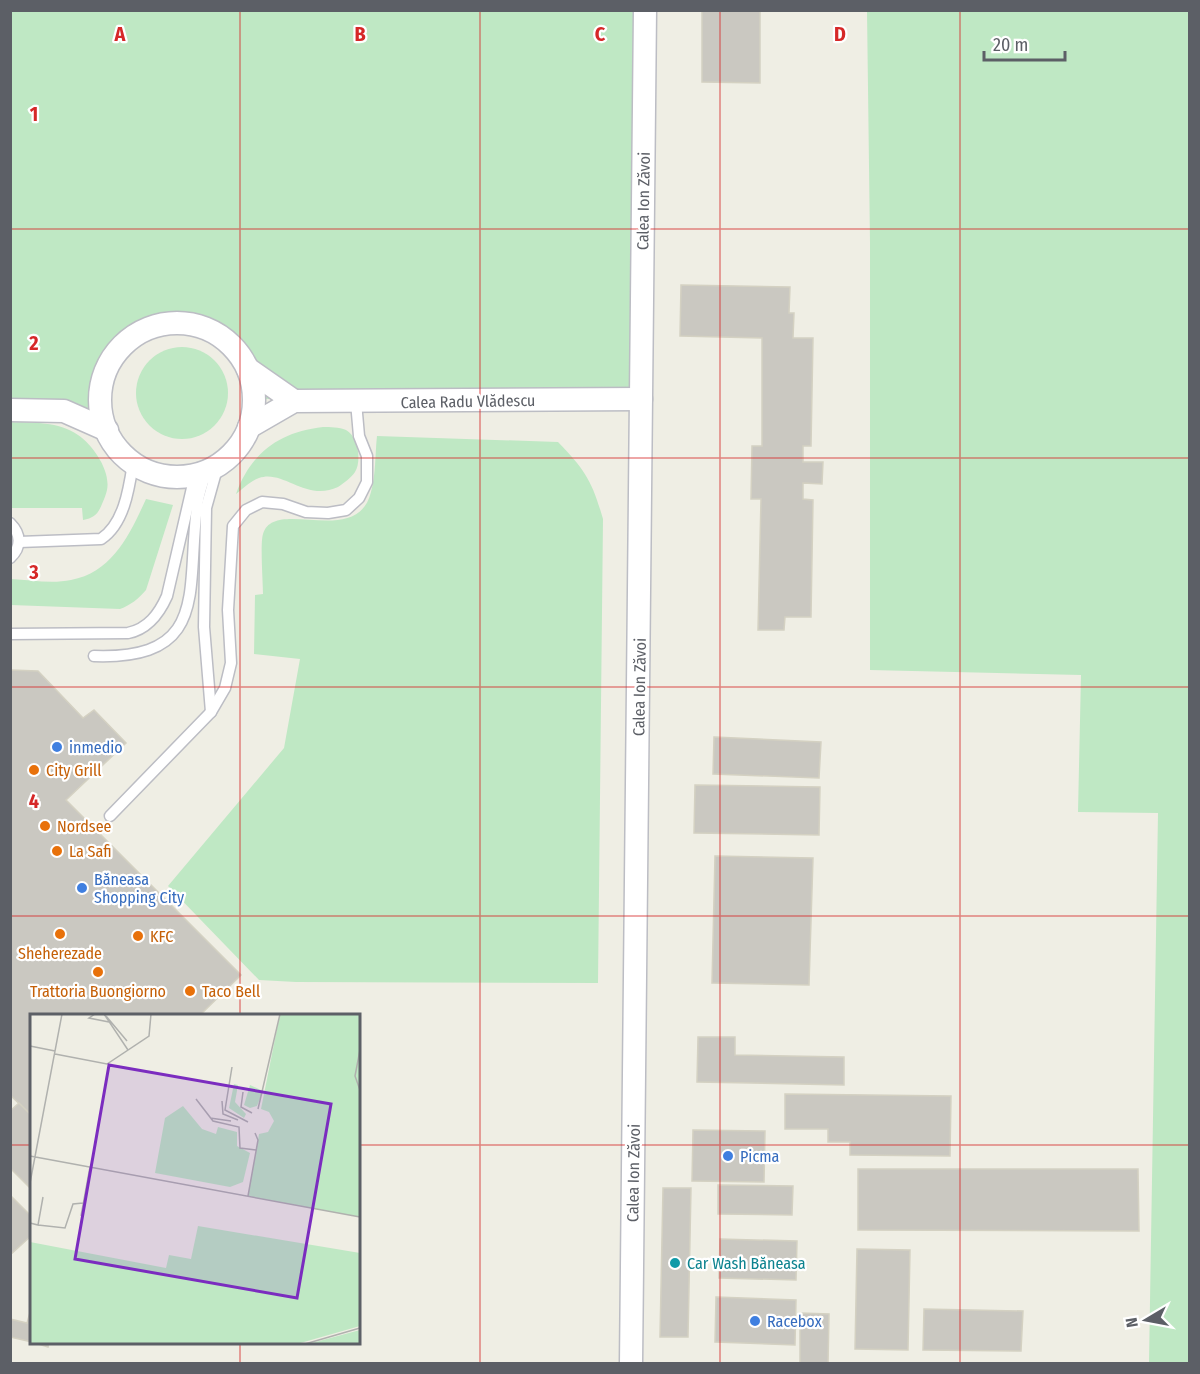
<svg xmlns="http://www.w3.org/2000/svg" width="1200" height="1374" font-family="'Fira Sans Condensed',sans-serif">
<style>
.green{fill:#bfe8c4}
.building{fill:#cac8c1;stroke:#d4d1c2;stroke-width:1.5}
.lines{fill:none;stroke-linecap:round;stroke-linejoin:round}
.lane-casing{stroke:#bcbdc4;stroke-width:13}
.street-casing{stroke:#bcbdc4;stroke-width:25}
.lane{stroke:#fff;stroke-width:10}
.street{stroke:#fff;stroke-width:22}
.grid{fill:none;stroke:#d62828;stroke-width:1.5;stroke-opacity:0.55}
.shop-dot{fill:#3f7fe0;stroke:#fff;stroke-width:2}
.food-dot{fill:#e8710a;stroke:#fff;stroke-width:2}
.culture-dot{fill:#0f9aa8;stroke:#fff;stroke-width:2}
.labels{text-anchor:middle;stroke-width:4.5;stroke-linejoin:round;paint-order:stroke}
.street-label{font-size:16px;fill:#5c5f66;stroke:#fff}
.shop-label{font-size:16px;fill:#366cbe;stroke:#fff;text-anchor:start}
.food-label{font-size:16px;fill:#c56008;stroke:#fff;text-anchor:start}
.culture-label{font-size:16px;fill:#0d838f;stroke:#fff;text-anchor:start}
.inset-road{fill:none;stroke:#b0b1ae;stroke-width:1.5}
.view{fill:#7b2cbf;fill-opacity:0.15;stroke:#7b2cbf;stroke-width:3}
.inset-edge{fill:none;stroke:#5c5f66;stroke-width:3}
.grid-label{font-size:20px;text-anchor:middle;font-weight:bold;fill:#d62828;stroke:#fff;stroke-width:4.5;stroke-linejoin:round;paint-order:stroke}
</style>
<rect width="100%" height="100%" fill="#efeee4"/>
<!-- green -->
<g class="green">
<polygon points="11,11 645,11 641,399 254,399 248,369 232,346 213,332 157,326 143,331 129,340 119,350 111,362 102,387 102,416 11,410"/>
<polygon points="867,11 1189,11 1189,1363 1149,1363 1158,813 1078,812 1081,675 870,670 870,243"/>
<circle cx="182" cy="393" r="46"/>
<path d="M11 422C34 423 58 421 78 435 93 445 111 471 107 490 106 495 104 499 102 504 98 514 94 518 83 520L82 508H11Z"/>
<path d="M323 427C330 427 339 427 346 430 358 436 362 461 355 472 351 478 344 483 338 487 306 502 283 469 259 478 250 481 243 489 236 494 251 453 279 432 323 427Z"/>
<path d="M377 436 558 442C586 471 592 481 603 519L598 983 296 982 259 980 168 886 284 748 300 659 254 654 255 595 263 594C263 582 260 544 263 534 274 496 357 549 371 492 376 474 375 454 377 436Z"/>
<path d="M146 499 173 505 146 590C138 599 131 605 120 609L11 605V579C30 580 52 584 71 580 113 572 130 534 146 499Z"/>
</g>
<!-- building -->
<g class="building">
<polygon points="702,10 760,10 760,83 702,82"/>
<polygon points="681,285 790,287 789,313 794,313 793,338 813,338 811,446 803,446 803,462 823,462 822,484 803,483 803,499 813,500 811,617 785,617 784,630 758,630 761,499 751,499 752,446 762,446 762,338 680,336"/>
<polygon points="10,670 38,671 83,718 94,710 126,743 66,800 241,975 199,1016 32,1016 32,1116 10,1095"/>
<polygon points="714,737 821,742 819,778 713,774"/>
<polygon points="695,785 820,787 819,835 694,833"/>
<polygon points="715,856 813,858 809,985 712,983"/>
<polygon points="698,1037 735,1037 735,1055 844,1057 844,1085 697,1082"/>
<polygon points="785,1094 951,1096 950,1156 850,1155 850,1142 828,1142 828,1129 785,1129"/>
<polygon points="19,1103 32,1116 32,1190 10,1168 10,1111"/>
<polygon points="693,1130 765,1131 764,1182 692,1181"/>
<polygon points="858,1169 1138,1169 1139,1231 858,1230"/>
<polygon points="718,1185 793,1186 792,1215 718,1214"/>
<polygon points="663,1188 691,1188 688,1337 660,1337"/>
<polygon points="10,1195 32,1217 32,1235 10,1255"/>
<polygon points="720,1239 797,1241 796,1280 719,1278"/>
<polygon points="857,1249 910,1250 908,1350 855,1349"/>
<polygon points="716,1297 796,1300 795,1345 715,1342"/>
<polygon points="31,1309 32,1342 10,1337 10,1319 27,1323"/>
<polygon points="924,1309 1023,1311 1021,1351 923,1350"/>
<polygon points="800,1313 829,1314 828,1364 800,1364"/>
<polygon points="32,1342 49,1342 48,1347"/>
</g>
<g class="lines">
<!-- lane casing -->
<g class="lane-casing">
<g id="lane">
<path d="M10 523C21 534 22 547 10 558"/>
<path d="M19 542 101 539C124 524 129 489 133 463"/>
<path d="M10 634 128 633C148 629 159 614 167 596L195 475"/>
<path d="M94 656C210 660 186 590 197 507 198 495 203 483 206 472"/>
<polyline points="211,712 204,627 206,508 218,465"/>
<polyline points="110,816 211,712 225,688 231,663 228,610 233,526 246,510 262,502 283,504 306,512 328,513 346,510 359,498 367,482 367,456 359,436 356,402"/>
</g>
</g>
<!-- street casing -->
<g class="street-casing">
<g id="street">
<circle cx="177" cy="400" r="77"/>
<polyline points="248,369 294,401"/>
<polyline points="10,410 64,411 107,430"/>
<polyline points="249,427 294,401 641,399"/>
<polyline points="631,1364 645,10"/>
</g>
</g>
<!-- lane -->
<use href="#lane" class="lane"/>
<!-- street -->
<use href="#street" class="street"/>
</g>
<!-- grid -->
<path class="grid" d="M240 10V1016M480 10V1364M720 10V1364M960 10V1364M10 229H1190M10 458H1190M10 687H1190M10 916H1190M10 1145H32M358 1145H1190M240 1342V1364"/>
<!-- markers -->
<g class="shop-dot">
<circle cx="57" cy="747" r="6"/>
<circle cx="82" cy="888" r="6"/>
<circle cx="728" cy="1156" r="6"/>
<circle cx="755" cy="1321" r="6"/>
</g>
<g class="food-dot">
<circle cx="34" cy="770" r="6"/>
<circle cx="45" cy="826" r="6"/>
<circle cx="57" cy="851" r="6"/>
<circle cx="60" cy="934" r="6"/>
<circle cx="138" cy="936" r="6"/>
<circle cx="98" cy="972" r="6"/>
<circle cx="190" cy="991" r="6"/>
</g>
<circle class="culture-dot" cx="675" cy="1263" r="6"/>
<g class="labels">
<!-- street labels -->
<g class="street-label">
<text transform="translate(643 201) rotate(-89)" y="6">Calea Ion Zăvoi</text>
<text transform="translate(468 401) rotate(-1)" y="6">Calea Radu Vlădescu</text>
<text transform="translate(639 687) rotate(-89)" y="6">Calea Ion Zăvoi</text>
<text transform="translate(633 1173) rotate(-89)" y="6">Calea Ion Zăvoi</text>
</g>
<!-- shop labels -->
<g class="shop-label">
<text x="69" y="753">inmedio</text>
<text x="94" y="885">Băneasa<tspan x="94" dy="18">Shopping City</tspan></text>
<text x="740" y="1162">Picma</text>
<text x="767" y="1327">Racebox</text>
</g>
<!-- food labels -->
<g class="food-label">
<text x="46" y="776">City Grill</text>
<text x="57" y="832">Nordsee</text>
<text x="69" y="857">La Safi</text>
<text x="150" y="942">KFC</text>
<text x="60" y="959" text-anchor="middle">Sheherezade</text>
<text x="98" y="997" text-anchor="middle">Trattoria Buongiorno</text>
<text x="202" y="997">Taco Bell</text>
</g>
<!-- culture labels -->
<g class="culture-label">
<text x="687" y="1269">Car Wash Băneasa</text>
</g>
</g>
<!-- overview -->
<g transform="translate(30 1014)">
<rect width="330" height="330" fill="#efeee4"/>
<path d="M250 0H330V203L218 182 229 120 238 118 244 107 239 98 231 95ZM204 70 208 71 205 88 216 100 214 104 199 94ZM220 71 233 77 227 92 220 94 214 91ZM153 92 172 115 186 120 188 113 207 118V132L220 139 213 168 200 173 125 159 135 104ZM168 212 330 239V312L267 330H0V228L136 254 139 241 161 245ZM330 316V330H278Z" fill="#bfe8c4"/>
<path class="inset-road" d="M65 0 59 4 79 8M74 0 98 36M76 2 97 27M0 32 25 37M330 36 325 62 330 76M25 40 77 50 119 22 121 0M202 53 195 96 218 108M213 78 211 93 222 99M166 85 183 107 209 113 210 134 226 136M192 87 193 100 208 106M228 95 250 0M180 104 201 107M0 142 330 203M0 169 32 0M218 182 228 126 225 119M51 202 60 153M0 209 8 211 13 183M8 211 35 214 43 190 53 189M275 330 330 314"/>
<path class="view" d="M79 51 301 90 267 284 45 245Z"/>
<rect width="330" height="330" class="inset-edge"/>
</g>
<g class="grid-label">
<text x="120" y="41">A</text>
<text x="360" y="41">B</text>
<text x="600" y="41">C</text>
<text x="840" y="41">D</text>
<text x="34" y="121">1</text>
<text x="34" y="350">2</text>
<text x="34" y="579">3</text>
<text x="34" y="808">4</text>
</g>
<!-- border -->
<rect width="1200" height="1374" fill="none" stroke="#5c5f66" stroke-width="24"/>
<!-- north arrow -->
<g transform="translate(1146 1320) rotate(260)" stroke="#ffffff" stroke-width="4.5" paint-order="stroke">
<path d="M0-4.5L10 22L0 15L-10 22Z" fill="#5c5f66"/>
<text y="-9" font-size="16" font-weight="bold" text-anchor="middle" fill="#5c5f66">N</text>
</g>
<!-- scale -->
<path d="M984 51v9h81v-9" fill="none" stroke="#5c5f66" stroke-width="3"/>
<text x="993" y="51" font-size="18" fill="#5c5f66" stroke="#ffffff" stroke-width="4.5" paint-order="stroke">20 m</text>
</svg>
